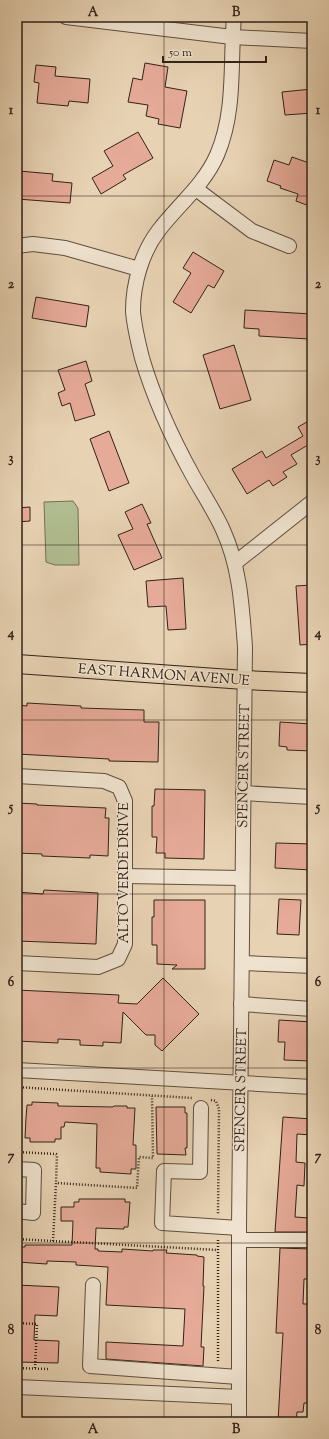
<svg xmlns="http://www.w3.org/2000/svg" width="329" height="1439" font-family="'Sorts Mill Goudy',serif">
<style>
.green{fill:#b1bd90;stroke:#727054}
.building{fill:#e6aa98;stroke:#322218}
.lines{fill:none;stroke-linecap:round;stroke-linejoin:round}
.minor-casing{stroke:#5f4e3f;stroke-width:16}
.major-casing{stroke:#322218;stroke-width:20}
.path{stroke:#322218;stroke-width:2.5;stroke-dasharray:1 2;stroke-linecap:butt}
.minor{stroke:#efe2ce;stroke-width:14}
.major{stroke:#e7d2b3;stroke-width:18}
.grid{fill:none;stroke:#322218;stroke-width:1;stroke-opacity:0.55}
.labels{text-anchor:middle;stroke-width:3;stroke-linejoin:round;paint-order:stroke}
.street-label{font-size:14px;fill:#322218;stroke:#efe2ce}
.neatline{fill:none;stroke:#322218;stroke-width:1.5}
.grid-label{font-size:13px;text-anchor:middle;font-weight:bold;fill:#322218}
</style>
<rect width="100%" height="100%" fill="#e7d2b3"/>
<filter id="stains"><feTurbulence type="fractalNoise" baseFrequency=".005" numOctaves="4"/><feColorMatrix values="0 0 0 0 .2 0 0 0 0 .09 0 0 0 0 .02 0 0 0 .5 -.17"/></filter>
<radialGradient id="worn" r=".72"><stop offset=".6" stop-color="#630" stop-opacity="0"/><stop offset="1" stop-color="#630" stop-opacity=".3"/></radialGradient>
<!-- green -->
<polygon class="green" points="73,501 78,508 79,565 55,565 46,562 44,502"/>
<!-- building -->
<g class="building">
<polygon points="145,63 168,67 165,87 187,91 180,128 158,124 159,119 146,116 148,105 128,102 133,78 142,80"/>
<polygon points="36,65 56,67 55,76 90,79 88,103 69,101 68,106 37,103 39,83 34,82"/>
<polygon points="312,89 312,113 285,115 282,92"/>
<polygon points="138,132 153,158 123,175 126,179 101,194 92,178 113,166 104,151"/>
<polygon points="292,157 312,164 312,207 296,201 298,194 280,188 281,186 267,181 274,160 289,165"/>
<polygon points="19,171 53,174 52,181 72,183 70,203 17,199"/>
<polygon points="193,252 224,271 214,288 208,285 191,313 173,302 191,273 183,268"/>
<polygon points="36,297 89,306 86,327 32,318"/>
<polygon points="245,310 311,314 309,339 259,336 259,329 244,328"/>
<polygon points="234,345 251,400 220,409 203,355"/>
<polygon points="86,361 92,381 85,384 95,415 75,421 70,403 62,406 58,393 65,390 58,370"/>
<polygon points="312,419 312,451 308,445 291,455 297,464 283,472 287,477 273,486 269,480 247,494 232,469 262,451 266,458 303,436 298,427"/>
<polygon points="109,431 129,483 109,491 90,439"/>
<polygon points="142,504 151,523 147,524 162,558 134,570 118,535 133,529 125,512"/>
<polygon points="30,507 30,521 17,522 17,508"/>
<polygon points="183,578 186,629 168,630 166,606 148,607 146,581"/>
<polygon points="312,585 312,644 300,645 296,586"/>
<polygon points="27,703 81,706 81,708 144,710 144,722 159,722 158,762 109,761 109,759 17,754 17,705 27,706"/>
<polygon points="280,722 312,724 312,751 287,750 287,747 279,746"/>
<polygon points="155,789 205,790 204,859 165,858 165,853 156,853 157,837 152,837 152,806 154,806"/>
<polygon points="17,803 37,804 37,805 106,808 105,818 109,818 108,856 90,855 90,858 42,856 42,854 17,853"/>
<polygon points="276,843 312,844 311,870 275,868"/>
<polygon points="44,890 98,893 96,944 17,941 17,892 43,894"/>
<polygon points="279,899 301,900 299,935 277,934"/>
<polygon points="154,900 205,900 205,969 172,969 177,965 157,964 157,945 152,945 152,917 154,917"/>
<polygon points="163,978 199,1014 162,1051 155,1045 155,1035 146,1035 123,1012 121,1043 103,1042 103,1046 80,1045 80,1040 58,1039 58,1043 17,1041 17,990 119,995 118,1003 137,1004"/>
<polygon points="279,1020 312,1022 312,1061 284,1060 285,1042 278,1042"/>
<polygon points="32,1102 58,1103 58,1106 113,1107 114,1106 127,1106 127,1108 135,1108 133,1145 136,1145 136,1169 131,1169 131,1174 100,1172 100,1168 96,1168 97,1124 65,1122 64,1127 61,1127 61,1139 55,1139 55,1142 30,1142 30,1138 25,1138 26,1118 27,1105 32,1105"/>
<polygon points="156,1107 185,1107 185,1113 187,1113 187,1148 185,1148 186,1155 157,1154"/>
<polygon points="283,1117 312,1119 312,1135 297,1134 296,1162 305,1163 304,1186 297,1185 295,1217 310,1218 309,1232 275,1232"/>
<polygon points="79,1199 125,1199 125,1202 130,1202 128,1227 124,1227 124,1229 96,1228 95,1249 98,1249 98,1251 122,1252 122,1249 153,1251 153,1250 167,1250 166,1253 197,1255 197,1256 204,1257 203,1286 204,1286 201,1347 204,1347 203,1366 106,1359 106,1342 183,1346 185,1309 106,1305 108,1267 76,1265 76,1262 47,1261 47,1264 17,1262 17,1247 25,1247 25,1245 72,1245 73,1221 61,1221 61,1207 74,1207 74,1202 79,1202"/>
<polygon points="280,1248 312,1249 312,1279 304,1279 303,1304 310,1304 308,1346 312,1346 309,1403 304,1403 303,1412 297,1412 296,1422 278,1422 283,1333 276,1333"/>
<polygon points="17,1285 59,1287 57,1316 35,1315 34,1340 59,1341 58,1363 17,1362"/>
</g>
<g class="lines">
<!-- minor casing -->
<g class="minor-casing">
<g id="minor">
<polyline points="66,17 232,37 312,41"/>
<path d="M234 17C230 63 236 111 217 155 204 185 178 205 159 230 142 252 133 283 133 311 134 326 138 342 142 358 154 399 172 438 193 476 203 494 215 512 223 530 240 567 242 607 245 647L239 1228V1422"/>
<polyline points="196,189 252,231 289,246"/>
<polyline points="17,246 33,244 65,248 139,269"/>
<polyline points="235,563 312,502"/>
<polyline points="17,776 104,781 119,787 125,801 125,944 118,959 98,967 17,963"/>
<polyline points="243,793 312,797"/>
<polyline points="125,876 242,878"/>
<polyline points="242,963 312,966"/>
<polyline points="241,1004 312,1009"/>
<polyline points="17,1070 312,1087"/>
<polyline points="201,1108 200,1172 164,1171 162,1223 239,1228"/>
<polyline points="17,1169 34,1170 33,1213 17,1211"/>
<polyline points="239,1240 312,1240"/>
<polyline points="93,1285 90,1366 238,1377"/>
<polyline points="17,1387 239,1397"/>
</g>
</g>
<!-- major casing -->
<g class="major-casing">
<polyline id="major" points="17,664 245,680 312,683"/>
</g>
<!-- path -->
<g class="path">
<polyline points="17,1087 192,1098"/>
<polyline points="211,1100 216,1101 219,1109 218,1215"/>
<polyline points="17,1152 56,1154 57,1155 56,1183"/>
<polyline points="17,1239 53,1241 56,1183 137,1188 139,1157 153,1158 152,1096"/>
<polyline points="218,1240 218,1363"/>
<polyline points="53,1241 218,1250"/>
<polyline points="17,1323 37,1324 35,1369"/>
<polyline points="17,1368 48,1369"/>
</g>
<!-- minor -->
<use href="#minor" class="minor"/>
<!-- major -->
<use href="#major" class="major"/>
</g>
<!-- grid -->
<path class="grid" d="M164 17V1422M17 196H312M17 371H312M17 545H312M17 720H312M17 894H312M17 1068H312M17 1243H312"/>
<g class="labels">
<!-- street labels -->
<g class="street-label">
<text transform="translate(164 674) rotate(4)" y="5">EAST HARMON AVENUE</text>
<text transform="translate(243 766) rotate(-89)" y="5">SPENCER STREET</text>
<text transform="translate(123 873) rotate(-90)" y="5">ALTO VERDE DRIVE</text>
<text transform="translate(240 1090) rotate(-89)" y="5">SPENCER STREET</text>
</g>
</g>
<!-- margin -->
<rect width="329" height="1439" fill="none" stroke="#e7d2b3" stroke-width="44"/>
<!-- scale -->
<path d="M163 56v6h103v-6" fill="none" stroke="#322218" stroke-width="2"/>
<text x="169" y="56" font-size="12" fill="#322218" stroke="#efe2ce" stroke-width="3" paint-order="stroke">50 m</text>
<rect x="22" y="22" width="285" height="1395" class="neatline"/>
<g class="grid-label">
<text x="93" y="16">A</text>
<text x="236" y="16">B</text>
<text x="11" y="114">1</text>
<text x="318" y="114">1</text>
<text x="11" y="288">2</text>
<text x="318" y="288">2</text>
<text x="11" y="462">3</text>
<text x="318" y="462">3</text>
<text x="11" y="637">4</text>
<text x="318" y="637">4</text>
<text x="11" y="811">5</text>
<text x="318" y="811">5</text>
<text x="11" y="986">6</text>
<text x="318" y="986">6</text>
<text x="11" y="1160">7</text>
<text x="318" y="1160">7</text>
<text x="11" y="1334">8</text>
<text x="318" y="1334">8</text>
<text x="93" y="1433">A</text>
<text x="236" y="1433">B</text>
</g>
<rect width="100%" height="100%" filter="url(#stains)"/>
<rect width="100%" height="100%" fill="url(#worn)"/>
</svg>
